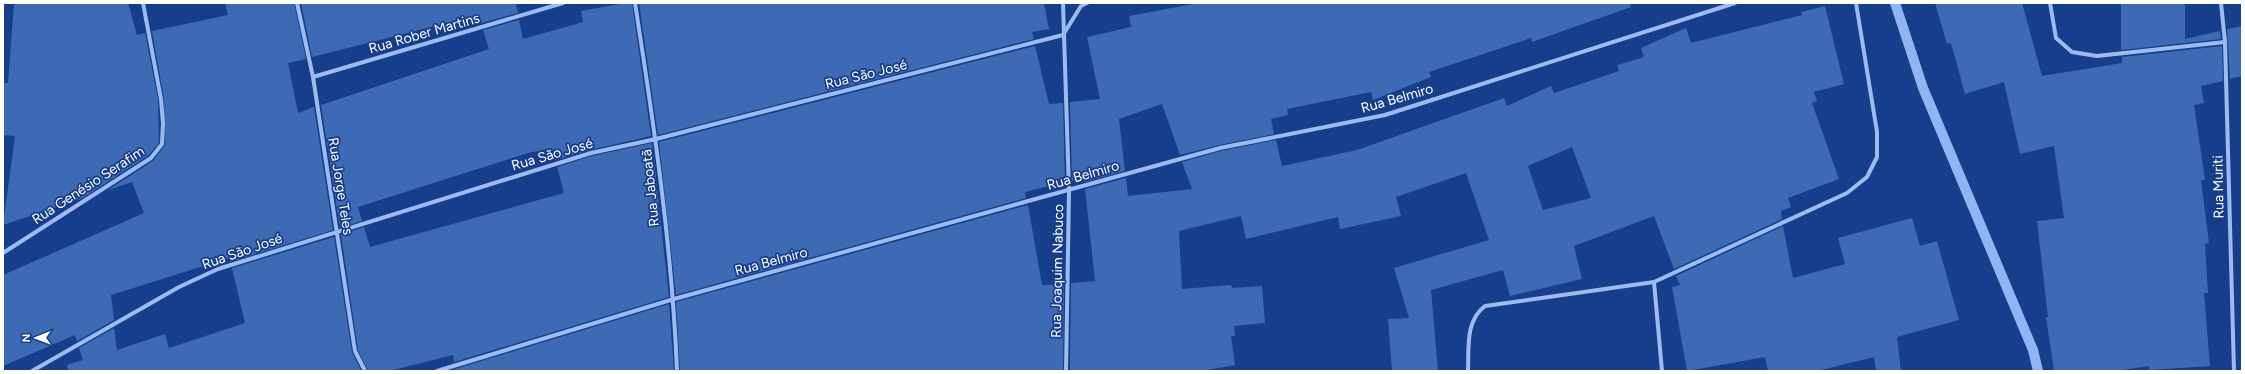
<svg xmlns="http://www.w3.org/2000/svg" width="2245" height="374" font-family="Figtree,sans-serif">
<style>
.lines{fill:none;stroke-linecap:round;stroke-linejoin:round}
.stream{stroke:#90b5f2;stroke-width:10}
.building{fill:#3e69b3;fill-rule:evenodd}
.street{stroke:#9ebbef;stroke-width:4}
.labels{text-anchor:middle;stroke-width:3.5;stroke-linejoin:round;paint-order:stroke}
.street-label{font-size:14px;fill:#fff;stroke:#163e8a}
</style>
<rect width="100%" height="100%" fill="#163e8a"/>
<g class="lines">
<!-- stream -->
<polyline class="stream" points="1895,3 1923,88 2033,350 2038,371"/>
</g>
<!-- building -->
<g class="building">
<polygon points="14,3 128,3 137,35 145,33 158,99 159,143 149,155 81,199 3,225 15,136 3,135 3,83 8,83"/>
<polygon points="225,3 294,3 306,59 288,63 298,113 314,107 333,230 230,262 229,258 111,295 114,320 77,341 75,335 3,366 3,275 144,213 132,182 108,190 153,161 165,145 164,99 152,31 228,15"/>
<polygon points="301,3 516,3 518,13 481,23 479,15 312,57"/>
<polygon points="625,3 632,3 651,136 590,150 555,160 552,148 528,153 358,207 362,221 340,228 321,105 489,49 483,30 519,20 523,39 583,22 581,11"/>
<polygon points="639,3 1044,3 1049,29 1032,32 1034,39 658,135"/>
<polygon points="1198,3 1630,3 1631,7 1532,42 1531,38 1429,72 1431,77 1373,100 1371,92 1287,109 1288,115 1271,119 1274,134 1219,145 1180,155 1162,104 1119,119 1125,171 1084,182 1084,178 1072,181 1070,102 1100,99 1087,37 1131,27 1129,16"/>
<polygon points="1935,3 2022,3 2042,76 2122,63 2122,57 2222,46 2223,81 2201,86 2204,103 2194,105 2205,180 2201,180 2209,243 2205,244 2208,293 2204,293 2210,366 2149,370 2149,366 2116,371 2054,371 2046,317 2048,317 2037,221 2064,218 2054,146 2020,154 2004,82 1965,94 1951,43 1947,44"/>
<polygon points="2121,3 2185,3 2185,39 2220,31 2221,39 2121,50"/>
<path d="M1825 6 1844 84 1814 92 1817 101 1812 103 1839 179 1788 198 1791 207 1781 211 1782 219 1674 269 1654 216 1574 246 1582 279 1510 296 1503 270 1431 290 1438 371H1392L1388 319 1409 318 1394 268 1489 240 1466 173 1396 197 1401 216 1340 229 1338 217 1246 239 1241 216 1179 231 1182 289 1231 285 1232 288 1262 286 1265 323 1234 326 1235 336H1231L1235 365 1202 371H1070L1071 283 1095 281 1085 189 1126 178 1128 196 1192 189 1182 162 1221 151 1276 140 1282 166 1357 150 1504 98 1507 106 1551 86 1554 93 1619 71 1617 65 1644 57 1641 48 1686 28 1691 43 1802 15 1801 12ZM1572 147 1591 198 1543 210 1528 166Z"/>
<polygon points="2242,26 2242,76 2230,79 2227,29"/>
<polygon points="1035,46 1049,104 1063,103 1065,182 1025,192 1026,198 676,295 659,142"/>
<polygon points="652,143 669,297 454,362 453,355 389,371 368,371 358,350 341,235 364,227 370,247 564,193 557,167 592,156"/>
<polygon points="1028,205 1042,285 1064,284 1063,371 680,371 676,302"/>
<polygon points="1912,218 1920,246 1937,241 1959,320 1897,337 1901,371 1876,371 1874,357 1817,371 1768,371 1765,357 1687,371 1672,287 1680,285 1676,276 1783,226 1793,278 1845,264 1838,238"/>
<polygon points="334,237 352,352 361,371 68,371 67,365 83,360 79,348 114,328 117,350 165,334 169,348 245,323 232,268"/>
<polygon points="669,304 674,371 455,371 455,369"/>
</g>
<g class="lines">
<!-- street -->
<g class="street">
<polyline points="297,3 313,77 355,351 365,371"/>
<path d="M635 3C654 125 672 247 677 371"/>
<polyline points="1063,3 1069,191 1066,371"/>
<polyline points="2050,3 2056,38 2072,52 2097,56 2225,42"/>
<polyline points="2221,3 2225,42 2234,371"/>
<polyline points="313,77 563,3"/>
<polyline points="3,253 151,158 162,144 163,123 161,99 143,3"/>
<polyline points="1654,282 1662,371"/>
<polyline points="32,371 179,287 218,269 591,153 656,139 1063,35 1081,6 1087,3"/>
<polyline points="437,371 674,299 1220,148 1385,115 1735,3"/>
<path d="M1468 371C1469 348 1465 321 1485 306L1654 282 1847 193 1867 177 1877 157V132L1856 3"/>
</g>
</g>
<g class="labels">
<!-- street labels -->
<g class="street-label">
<text transform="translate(424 33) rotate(-16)" y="5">Rua Rober Martins</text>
<text transform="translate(866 74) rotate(-14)" y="5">Rua São José</text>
<text transform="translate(1397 98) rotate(-16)" y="5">Rua Belmiro</text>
<text transform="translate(552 154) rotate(-16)" y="5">Rua São José</text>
<text transform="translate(1083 175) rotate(-16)" y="5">Rua Belmiro</text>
<text transform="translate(88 185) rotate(-33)" y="5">Rua Genésio Serafim</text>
<text transform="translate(341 186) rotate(81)" y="5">Rua Jorge Teles</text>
<text transform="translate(2218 187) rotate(-91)" y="5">Rua Muriti</text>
<text transform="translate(650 188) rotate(-96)" y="5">Rua Jaboatã</text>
<text transform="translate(242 251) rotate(-19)" y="5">Rua São José</text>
<text transform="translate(771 261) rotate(-15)" y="5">Rua Belmiro</text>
<text transform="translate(1057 271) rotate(-89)" y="5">Rua Joaquim Nabuco</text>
</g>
</g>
<!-- border -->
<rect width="2245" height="374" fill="none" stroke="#ffffff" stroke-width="8"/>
<!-- north arrow -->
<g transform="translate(36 338) rotate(269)" stroke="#163e8a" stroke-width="3" paint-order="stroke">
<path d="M0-3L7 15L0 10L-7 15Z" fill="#ffffff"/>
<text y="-6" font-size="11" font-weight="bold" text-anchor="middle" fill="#ffffff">N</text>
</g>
</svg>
